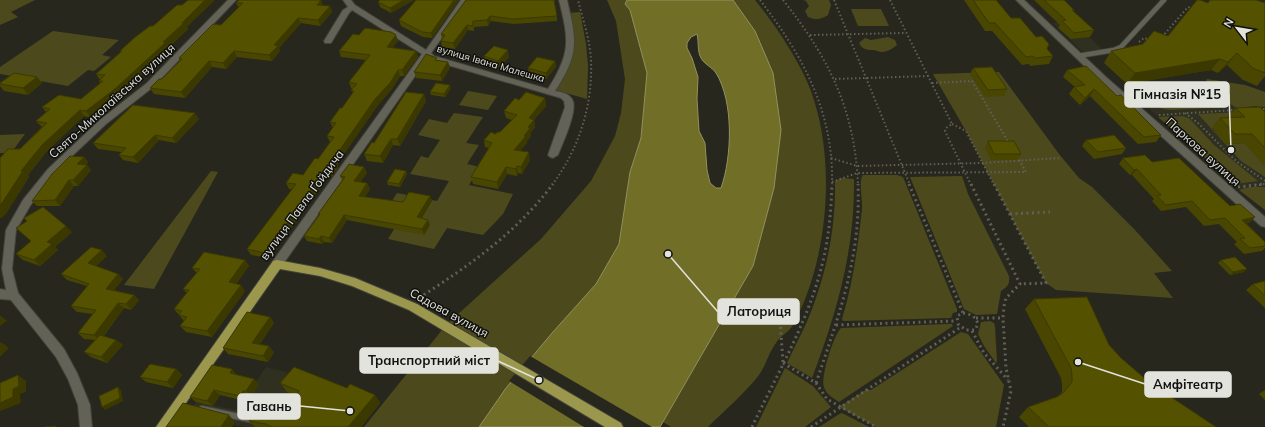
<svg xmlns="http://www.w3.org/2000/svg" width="1265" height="427" font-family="Mulish,sans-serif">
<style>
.built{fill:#303021}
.green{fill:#4c4a1c}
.water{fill:#716e27;stroke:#93915e;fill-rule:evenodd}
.pier{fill:#27271e}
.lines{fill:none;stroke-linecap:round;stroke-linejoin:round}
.service-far1-casing{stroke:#43433b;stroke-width:6}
.service-casing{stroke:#43433b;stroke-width:8}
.minor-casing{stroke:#43433b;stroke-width:2}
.tertiary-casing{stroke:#43433b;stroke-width:2}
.primary-casing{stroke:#43433b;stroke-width:2}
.path-far1{stroke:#606059;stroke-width:2;stroke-dasharray:1.5 2.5;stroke-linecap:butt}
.path{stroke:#606059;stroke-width:3;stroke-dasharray:2 3.5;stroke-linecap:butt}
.service-far1{stroke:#626257;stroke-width:4.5}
.service{stroke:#626257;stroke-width:6}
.minor{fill:#626257;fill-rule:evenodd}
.tertiary{fill:#626257;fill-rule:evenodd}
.primary{fill:#9b984d;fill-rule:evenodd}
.wall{fill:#484600}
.shaded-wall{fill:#3b3900}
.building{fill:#545100;stroke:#3b3900}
.labels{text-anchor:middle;stroke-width:3;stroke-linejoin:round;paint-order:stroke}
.far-street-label{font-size:10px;fill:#e3e3de;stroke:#10100c}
.street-label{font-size:12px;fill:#e3e3de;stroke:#10100c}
.leader{fill:none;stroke:#e3e3de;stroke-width:1.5}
.callout-dot{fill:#e3e3de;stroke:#10100c;stroke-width:1.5}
.callout{fill:#e3e3de;stroke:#e3e3de;stroke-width:1.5}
.callout-label{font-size:13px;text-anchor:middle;font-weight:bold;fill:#111}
</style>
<rect width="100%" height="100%" fill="#27271e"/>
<!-- built -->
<g class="built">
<polygon points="1075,20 1077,25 1103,50 1084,53 1053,23"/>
<polygon points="1216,80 1265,92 1265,210 1156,115 1127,88"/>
<polygon points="266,367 301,376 320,427 246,427 234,425 235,422 190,411 196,402 236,410 242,401 235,399 255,383"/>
</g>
<!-- green -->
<g class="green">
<polygon points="0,0 35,0 11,12 18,17 0,25"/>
<polygon points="607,0 627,0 625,4 630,10 647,73 641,138 630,172 619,244 596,284 552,333 506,388 479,427 364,427 446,325 541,239 591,181 615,136 621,113 625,79 616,21"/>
<path d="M733 0H755C773 22 789 46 802 71 839 142 831 256 793 325 789 332 780 336 776 343 769 352 766 365 759 375 746 392 724 411 708 427H671L663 422 753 266 755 31Z"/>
<path d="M803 0H829L831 5 828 15C821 20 815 20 808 17L805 11 809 6 806 1Z"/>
<polygon points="851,9 881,9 889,26 858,26"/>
<polygon points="580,12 586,44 588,66 587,99 555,90 571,59 569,13"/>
<polygon points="53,31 119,40 102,55 111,57 94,71 88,70 68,86 0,74 0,67"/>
<path d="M888 37 895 40 897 45C893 48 888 52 882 52 879 52 876 50 872 50 866 50 862 49 859 43L865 38 871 40Z"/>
<polygon points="999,72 1059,154 1079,178 1092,187 1135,230 1172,271 1154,273 1173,298 1056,290 1046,283 966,131 933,74"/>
<path d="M1207 79 1245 85 1265 92V107L1254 106 1240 108 1235 107 1228 102C1226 96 1219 94 1218 89L1206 81Z"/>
<path d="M1203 84 1227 107 1170 110C1152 108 1140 98 1127 88Z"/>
<polygon points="468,91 497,96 488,110 459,105"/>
<polygon points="1265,111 1265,130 1212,128 1227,144 1245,143 1265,166 1265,177 1241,161 1198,114"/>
<polygon points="454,113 483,117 466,143 479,145 467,164 480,167 469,185 513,194 503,214 483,235 447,228 434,249 388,239 401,218 383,215 397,193 437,201 449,181 410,174 421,156 428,158 440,140 418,135 429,119 447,123"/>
<polygon points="1183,116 1190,119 1214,145 1258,181 1235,184 1158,117"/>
<polygon points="25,134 11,153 0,153 0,135"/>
<polygon points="211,171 218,172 154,289 124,285"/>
<path d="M863 175H897L903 177 957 309V312L953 313 951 318 843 321 842 319C853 283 858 246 862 209 863 200 858 181 863 175Z"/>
<path d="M962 176 968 194 1009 276C1010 284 1008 286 1001 291L997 314 976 315 964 309 910 177Z"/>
<path d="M842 178 854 179C855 250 837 312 812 378L787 363C797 342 809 320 816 298 829 261 836 220 835 181Z"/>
<polygon points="1250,187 1265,187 1265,210 1239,190"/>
<polygon points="990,321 994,323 995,327 997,361 996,363 984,346 978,334 981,322"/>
<path d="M948 324H952L953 326 839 402C833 398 826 394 824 387 820 378 834 334 841 328Z"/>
<polygon points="961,332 968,334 1004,385 996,427 876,427 839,407 867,389 871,390"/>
<polygon points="785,368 813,386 831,407 805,427 756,427"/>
<polygon points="841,413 844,414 869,427 819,427"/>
</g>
<!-- water -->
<path class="water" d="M627 0H733L755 31 773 73 781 130 774 188 753 266 660 427H479L506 388 552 333 596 284 619 244 630 172 641 138 647 73 630 10 625 4ZM697 34C699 42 697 51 701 58 704 64 712 67 716 73 734 102 732 157 721 188H716L710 183 707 170 705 143 699 131 697 99 698 77 692 58 687 48V43L691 37Z"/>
<!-- pier -->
<polygon class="pier" points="530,356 652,427 584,427 509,381"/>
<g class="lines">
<!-- service-far1 casing -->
<g class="service-far1-casing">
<polyline id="service-far1" points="1078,56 1114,50 1121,47 1164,0"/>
</g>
<!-- service casing -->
<g class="service-casing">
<polyline id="service" points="202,409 254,420"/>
</g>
<!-- minor casing -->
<g class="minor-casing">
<g id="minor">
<path d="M343 0H351L355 5 426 50 461 0H469L431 53 434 56 548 89C571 53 569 40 559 0H567C577 42 579 54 555 91 561 92 568 93 572 99 579 109 562 144 558 155L553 158 550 157 548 155 565 107 564 101 561 98 427 59 281 267 277 268 273 267 272 264 273 261 422 54 352 10 349 13 331 43H325L324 41 343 10 348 7Z"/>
<polygon points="1016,0 1024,0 1106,77 1265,217 1265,227 1261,226 1100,81"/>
<polygon points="0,289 17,292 19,295 17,298 13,300 0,299"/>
</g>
</g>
<!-- tertiary casing -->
<g class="tertiary-casing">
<polygon id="tertiary" points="228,0 236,0 153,87 106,124 54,173 30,206 16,230 12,269 18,293 64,349 77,373 90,405 92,427 80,427 78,405 68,379 56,357 7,295 2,269 6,230 23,200 48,169 100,120 147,83"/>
</g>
<!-- primary casing -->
<g class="primary-casing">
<polygon id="primary" points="277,260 320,268 355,278 417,304 621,423 623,427 605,427 409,310 352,286 320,276 280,269 169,427 156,427 273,261"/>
</g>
<!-- path-far1 -->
<g class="path-far1">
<path d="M760 0C803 56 834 112 832 185"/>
<path d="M783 0C829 58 855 110 858 185"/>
<polyline points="834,0 910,185"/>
<polyline points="890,0 952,124 946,128 945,131 971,185"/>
<polyline points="810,35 905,33"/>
<polyline points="1162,37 1188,7 1193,9"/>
<polyline points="1139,42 1144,38 1150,40"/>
<polyline points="835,79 929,76"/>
<polyline points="932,83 972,81 1009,143"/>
<polyline points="1259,109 1265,109"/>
<polyline points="1185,113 1198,123 1236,161 1265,181"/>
<polyline points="1159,115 1236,110"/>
<polyline points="952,124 966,131 994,185"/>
<polyline points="831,158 857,166 983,163 1060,158"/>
<polyline points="832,182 857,173 1026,172 1017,156"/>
<path d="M552 185C579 149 593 105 591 60 590 40 583 20 578 0"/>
<polyline points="1259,185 1265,184"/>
</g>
<!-- path -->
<g class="path">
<polyline points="909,184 963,313"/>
<polyline points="971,184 1020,284 1006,298 1004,306 1003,318 1006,368 1011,391 1003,427"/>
<polyline points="994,184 1046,283 1020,284"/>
<polyline points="1238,187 1265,184"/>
<polyline points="1010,214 1050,212"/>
<path d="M419 298C471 264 515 234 553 184"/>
<polyline points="779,305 783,363"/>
<path d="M963 313C971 314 976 317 978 324L975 330H966L958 324 957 316Z"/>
<polyline points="976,318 1003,318"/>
<polyline points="836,325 957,321"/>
<polyline points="972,331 984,353 1008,380"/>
<polyline points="783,363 816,383 827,399 876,427"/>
<path d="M816 383C839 315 861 257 858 184"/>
<path d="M752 427C777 374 808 322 822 265 829 238 831 211 832 184"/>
<polyline points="811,427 961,327"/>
</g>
<!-- service-far1 -->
<use href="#service-far1" class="service-far1"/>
<!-- service -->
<use href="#service" class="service"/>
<!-- minor -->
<use href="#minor" class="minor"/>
<!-- tertiary -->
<use href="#tertiary" class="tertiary"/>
<!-- primary -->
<use href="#primary" class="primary"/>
</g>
<!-- wall -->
<g class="wall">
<polygon points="321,0 323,6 330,6 332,12 320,26 301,23 279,48 280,51 272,61 237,57 226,69 212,67 185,98 154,94 150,88 162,79 180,61 179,58 221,25 239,8 236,3"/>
<polygon points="380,0 414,0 391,13 380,7 378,2"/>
<polygon points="416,0 459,0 432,38 423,37 401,26 399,20"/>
<polygon points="466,0 557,16 557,21 514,24 491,21 488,26 474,27 474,31 468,30 455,49 442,47 441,41 442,40 441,34"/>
<polygon points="964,0 996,0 1011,18 1036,37 1053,56 1049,64 1030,66 1029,64 1022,65 992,31 985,31"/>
<polygon points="1034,0 1064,0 1074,10 1074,12 1094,30 1090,37 1071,39 1058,28 1060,25"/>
<polygon points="1208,3 1265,3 1265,76 1257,86 1243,80 1227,65 1218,73 1211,70 1127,84 1104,63 1111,51 1143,44 1168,36"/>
<polygon points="187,27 188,29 169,47 169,48 121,95 91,118 84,116 47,151 28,175 29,177 5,215 20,149 42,127 36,121 46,112 42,107 81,99 100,83 99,81 100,80 96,74 121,53 120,51"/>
<polygon points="398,41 392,48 416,51 418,57 404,76 400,76 392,89 378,105 337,164 338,168 330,179 326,179 269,258 251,255 247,249 293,189 289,189 286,183 303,175 318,159 330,142 327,136 333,128 330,122 342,108 353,93 351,90 353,89 351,88 349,82 366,60 341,57 339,51"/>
<polygon points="484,56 509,57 499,67 485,63"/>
<polygon points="438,61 448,62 450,68 442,81 416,78 414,72"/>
<polygon points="555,61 556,67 546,79 529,74 528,68"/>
<polygon points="973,68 1007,89 1004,96 985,97 970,74"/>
<polygon points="1067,70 1117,96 1161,135 1156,142 1138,144 1090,96 1080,105 1069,94 1074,87 1075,87 1063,77"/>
<polygon points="37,77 42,83 28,95 4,91 0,86 0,83"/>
<polygon points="451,88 445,97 431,95 430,92"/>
<polygon points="545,98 546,106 534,120 535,127 531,132 531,136 527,141 527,143 520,151 530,160 522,174 518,173 517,176 507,174 498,189 473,184 471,177 489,148 485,147 484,140 495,134 500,132 512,120 506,118 504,111 519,100"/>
<polygon points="426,101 400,146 393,145 383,163 367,161 364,154 374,143"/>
<polygon points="1236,108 1265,112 1265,166 1244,143 1226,144 1212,127 1220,118 1229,118 1228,117"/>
<polygon points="199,119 176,143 159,140 138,163 123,160 119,155 121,152 98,149 93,143"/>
<polygon points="1086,140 1126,148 1122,154 1094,159 1082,146"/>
<polygon points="988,141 1021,154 1017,160 991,160 985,148"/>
<polygon points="84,157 88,162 86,165 87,165 91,170 78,186 74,186 60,206 37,206 32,201"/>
<polygon points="1123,158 1152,162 1230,206 1255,217 1249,223 1246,223 1265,242 1265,248 1262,251 1244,254 1234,244 1237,242 1219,224 1204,226 1186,207 1161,211 1152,201 1154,199 1132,175 1130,175 1119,164"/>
<polygon points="364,167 367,173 360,182 367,183 370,189 365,197 403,202 430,196 432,201 421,218 428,220 430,225 424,235 347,220 332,243 324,242 322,244 307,241 304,236 319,216 318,214 342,180 340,176"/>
<polygon points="406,171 407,174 400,187 388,185 387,182"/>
<polygon points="16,228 72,232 55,247 58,250 40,266 23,260 16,254 31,241"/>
<polygon points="107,256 96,266 118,274 123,279 114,290 134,295 139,300 131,310 124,308 104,336 116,340 123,345 107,363 91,357 84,352 95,340 84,339 78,333 93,314 77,312 71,306 87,286 67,280 61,274"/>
<polygon points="245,260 249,266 236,284 245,291 212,337 186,332 180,326 184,321 174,309 187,293 183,289 197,273 192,268"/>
<polygon points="1221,260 1244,272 1230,275 1218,263"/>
<polygon points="1265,281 1265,308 1246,290 1253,284"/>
<polygon points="1034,299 1109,345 1121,358 1150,383 1216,427 1029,427 1019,417 1028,407 1058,396 1062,392 1062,385 1061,378 1025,309"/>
<polygon points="270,317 274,323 259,345 274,352 268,362 228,354 223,348"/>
<polygon points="176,369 182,375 173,388 146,382 140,377"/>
<polygon points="237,375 254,379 259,384 251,397 248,396 245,401 220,395 213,406 196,402 190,397"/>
<polygon points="280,383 347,388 375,395 380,403 361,427 255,427 249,421 275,413 286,409 296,395 287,392"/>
<polygon points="1265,390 1265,400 1259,394"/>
</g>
<!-- shaded-wall -->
<g class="shaded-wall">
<polygon points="205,0 215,0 187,27 188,29 169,47 169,48 121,95 91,118 86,111 163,42"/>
<polygon points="321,0 323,6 317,5"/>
<polygon points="404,0 414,0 391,13 390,8"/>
<polygon points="454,0 459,0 432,38 431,33"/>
<polygon points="330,6 332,12 320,26 318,20"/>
<polygon points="490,16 491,21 488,26 487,20"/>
<polygon points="298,18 301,23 279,48 280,51 272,61 269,55 274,45"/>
<polygon points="467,25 468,30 455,49 453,43"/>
<polygon points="396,35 398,41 388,53 387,47"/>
<polygon points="508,50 509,57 499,67 498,61"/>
<polygon points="234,51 237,57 226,69 223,63"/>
<polygon points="416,51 418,57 404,76 402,70"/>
<polygon points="1237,53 1227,65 1218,73 1228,62"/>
<polygon points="1220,59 1211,70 1127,84 1135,73"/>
<polygon points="209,61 212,67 185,98 181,92"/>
<polygon points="555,61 556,67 546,79 546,73"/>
<polygon points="448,62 450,68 442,81 440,75"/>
<polygon points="398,70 400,76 392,89 378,105 337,164 338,168 330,179 327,173 332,161 375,99"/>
<polygon points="37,77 42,83 28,95 23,88"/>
<polygon points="450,85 451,88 445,97 444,94"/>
<polygon points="1094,89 1090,96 1080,105 1085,98"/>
<polygon points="424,94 426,101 400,146 397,139"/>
<polygon points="545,98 546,106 534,120 535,127 531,132 531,136 527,141 527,143 515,157 514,150 524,136 529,118"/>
<polygon points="80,110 84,116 47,151 28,175 29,177 5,215 0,219 0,206 21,171 42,145"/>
<polygon points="195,113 199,119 176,143 172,138"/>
<polygon points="155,135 159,140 138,163 133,157"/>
<polygon points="391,139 393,145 383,163 380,156"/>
<polygon points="529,152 530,160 522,174 521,167"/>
<polygon points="84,157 88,162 81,170 77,164"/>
<polygon points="87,165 91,170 78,186 73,180"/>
<polygon points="517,166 518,173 517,176 516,169"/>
<polygon points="364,167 367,173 357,187 354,181"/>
<polygon points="506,167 507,174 498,189 497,182"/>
<polygon points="1137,169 1132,175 1130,175 1134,170"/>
<polygon points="406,171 407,174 400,187 399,184"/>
<polygon points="323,173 326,179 269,258 265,253"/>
<polygon points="69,180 74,186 60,206 55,200"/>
<polygon points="367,183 370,189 362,202 359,196"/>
<polygon points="430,196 432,201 419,223 417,217"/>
<polygon points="344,215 347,220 332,243 329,238"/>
<polygon points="1255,217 1249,223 1237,226 1242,220"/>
<polygon points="428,220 430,225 424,235 422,229"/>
<polygon points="66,226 72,232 55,247 58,250 40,266 34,260 47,242"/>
<polygon points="321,236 324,242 322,244 319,239"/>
<polygon points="102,250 107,256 93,269 88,263"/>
<polygon points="245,260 249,266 233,288 229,282"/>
<polygon points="1247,269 1244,272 1230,275 1233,272"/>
<polygon points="118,274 123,279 111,294 106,289"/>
<polygon points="241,285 245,291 212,337 207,331"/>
<polygon points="134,295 139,300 131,310 126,304"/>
<polygon points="118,303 124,308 100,341 94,335"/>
<polygon points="0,315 7,321 0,326"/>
<polygon points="270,317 274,323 257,349 252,343"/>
<polygon points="116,340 123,345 107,363 101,357"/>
<polygon points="1,342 9,348 0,357 0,343"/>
<polygon points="269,346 274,352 268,362 263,356"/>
<polygon points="176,369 182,375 173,388 167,382"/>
<polygon points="232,369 237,375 230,373"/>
<polygon points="18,375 26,381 26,392 20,394 21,403 0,411 0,403 13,389"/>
<polygon points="254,379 259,384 251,397 246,391"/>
<polygon points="118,387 121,390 123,401 105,410 102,407"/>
<polygon points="214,390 220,395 213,406 207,401"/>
<polygon points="243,391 248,396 245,401 240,396"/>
<polygon points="375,395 380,403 361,427 348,427"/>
<polygon points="229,415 235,422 232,427 221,427"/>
</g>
<!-- building -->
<g class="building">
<polygon points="188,0 205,0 182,23 184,23 163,42 166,42 116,88 86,111 80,110 42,145 21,171 23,171 0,206 0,158 8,149 20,149 47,123 36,121 50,109 42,107 59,95 81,99 103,81 99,81 105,75 96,74 122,51 120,51 134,38 150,26 153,26 177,5 182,5"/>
<polygon points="239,0 321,0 317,5 330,6 318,20 298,18 274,45 278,46 269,55 234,51 223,63 209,61 181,92 150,88 159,79 162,79 182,59 179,58 213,24 221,25 243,3 236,3"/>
<polygon points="380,0 404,0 390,8 378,2"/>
<polygon points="416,0 454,0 431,33 422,32 399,20"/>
<polygon points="466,0 554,0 557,16 513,19 490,16 487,20 473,21 473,26 467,25 453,43 441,41 445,35 441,34"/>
<polygon points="973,0 996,0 1011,18 1020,18 1036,37 1042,36 1049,44 1047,49 1053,56 1035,58 1033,56 1026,57 995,23 989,23"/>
<polygon points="1044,0 1064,0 1074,10 1072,10 1094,30 1074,33 1062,21 1066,20"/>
<polygon points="1197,0 1200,0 1208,3 1210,0 1256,0 1265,3 1265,73 1253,68 1237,53 1228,62 1220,59 1135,73 1111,51 1143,44 1154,31 1168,36"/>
<polygon points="365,28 391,32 396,35 387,47 416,51 402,70 398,70 390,83 375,99 332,161 336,162 327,173 323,173 265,253 247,249 296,184 286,183 293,173 303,175 315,158 318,159 334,137 327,136 336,123 330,122 340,108 342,108 354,91 351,90 357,84 349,82 370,55 339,51 353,34 359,35"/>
<polygon points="494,46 508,50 498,61 484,56"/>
<polygon points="426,54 437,58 435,60 448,62 440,75 414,72"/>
<polygon points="537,57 555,61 546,73 528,68"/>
<polygon points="1086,66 1117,96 1121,95 1161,135 1144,137 1094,89 1085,98 1074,87 1085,85 1067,70"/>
<polygon points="992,67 1007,89 988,90 973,68"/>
<polygon points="14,73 37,77 23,88 0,84 0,83"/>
<polygon points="436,83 450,85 444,94 430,92"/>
<polygon points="406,92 424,94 397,139 391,139 380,156 364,154 372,142 374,143"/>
<polygon points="526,92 545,98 529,118 534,120 528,127 530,128 524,136 526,136 514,150 529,152 521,167 517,166 516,169 506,167 497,182 471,177 492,143 484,140 491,132 495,134 498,132 500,132 517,115 504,111 515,98 519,100"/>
<polygon points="133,105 195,113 172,138 155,135 133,157 119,155 126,148 93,143"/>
<polygon points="1260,107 1265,112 1265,148 1252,134 1235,134 1220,118 1245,117 1236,108"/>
<polygon points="1114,135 1126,148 1098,152 1086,140"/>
<polygon points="988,141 1014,141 1021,154 994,154"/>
<polygon points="1145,155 1152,162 1179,158 1230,206 1240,204 1255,217 1242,220 1265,242 1265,246 1250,248 1240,239 1245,238 1225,218 1210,220 1192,201 1166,205 1157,196 1161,195 1137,169 1134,170 1123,158"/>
<polygon points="70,156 84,157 77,164 87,165 73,180 69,180 55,200 32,201 52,174"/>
<polygon points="349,164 364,167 354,181 367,183 359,196 403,202 409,192 430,196 417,217 428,220 422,229 344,215 329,238 321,236 319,239 304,236 320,214 318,214 345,177 340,176"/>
<polygon points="395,169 406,171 399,184 387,182"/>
<polygon points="43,207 66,226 47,242 52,244 34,260 16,254 31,241 16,228 27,221 24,218"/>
<polygon points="91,247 102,250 88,263 118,274 106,289 134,295 126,304 118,303 94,335 78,333 96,310 71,306 89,284 61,274"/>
<polygon points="204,252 245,260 229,282 241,285 207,331 180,326 187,317 179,315 182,311 174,309 189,290 183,289 200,269 192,268"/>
<polygon points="1235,257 1247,269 1233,272 1221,260"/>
<polygon points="1265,281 1265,296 1253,284"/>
<polygon points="1087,297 1109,345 1121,358 1150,383 1216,427 1049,427 1028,407 1057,397 1063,393 1072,382 1072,375 1071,368 1034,299"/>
<polygon points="247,312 270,317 252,343 269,346 263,356 223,348"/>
<polygon points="100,335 116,340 101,357 84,352"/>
<polygon points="150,364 176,369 167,382 140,377"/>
<polygon points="212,365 232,369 230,373 254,379 246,391 243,391 240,396 214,390 207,401 190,397"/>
<polygon points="294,367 347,388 350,384 375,395 348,427 272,427 266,424 249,421 258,410 275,413 279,408 286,409 299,391 280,383"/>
<polygon points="18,375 19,386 13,389 13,397 0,403 0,383"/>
<polygon points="118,387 120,398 102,407 99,396"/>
<polygon points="183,403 229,415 221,427 166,427"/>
<polygon points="56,426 56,427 45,427"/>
</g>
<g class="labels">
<!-- far-street labels -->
<g class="far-street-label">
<text transform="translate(491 63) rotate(16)" y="4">вулиця Івана Малешка</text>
</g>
<!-- street labels -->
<g class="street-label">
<text transform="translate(112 101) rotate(-42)" y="4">Свято-Миколаївська вулиця</text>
<text transform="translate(1203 152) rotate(42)" y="4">Паркова вулиця</text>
<text transform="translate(302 205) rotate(-54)" y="4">вулиця Павла Ґойдича</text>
<text transform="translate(449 313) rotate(29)" y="4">Садова вулиця</text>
</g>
</g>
<!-- callouts -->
<path class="leader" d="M1231 150L1229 94M668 254L718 312M539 380L498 361M1078 362L1145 384M350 411L300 406"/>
<g class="callout-dot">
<circle cx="1231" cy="150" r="4"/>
<circle cx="668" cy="254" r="4"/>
<circle cx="539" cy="380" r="4"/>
<circle cx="1078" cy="362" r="4"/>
<circle cx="350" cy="411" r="4"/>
</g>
<g class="callout">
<rect x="1125" y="82" width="104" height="25" rx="4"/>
<rect x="718" y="299" width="81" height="25" rx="4"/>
<rect x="360" y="348" width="138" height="25" rx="4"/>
<rect x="1145" y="372" width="86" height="25" rx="4"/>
<rect x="238" y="394" width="62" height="25" rx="4"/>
</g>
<g class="callout-label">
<text x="1177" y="99">Гімназія №15</text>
<text x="759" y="316">Латориця</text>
<text x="429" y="365">Транспортний міст</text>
<text x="1188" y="389">Амфітеатр</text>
<text x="269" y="411">Гавань</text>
</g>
<!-- north arrow -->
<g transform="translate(1237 28) rotate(301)" stroke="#10100c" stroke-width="3" paint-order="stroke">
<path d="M0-3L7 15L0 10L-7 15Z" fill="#e3e3de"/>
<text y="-6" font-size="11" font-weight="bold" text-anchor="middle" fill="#e3e3de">N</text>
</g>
</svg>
